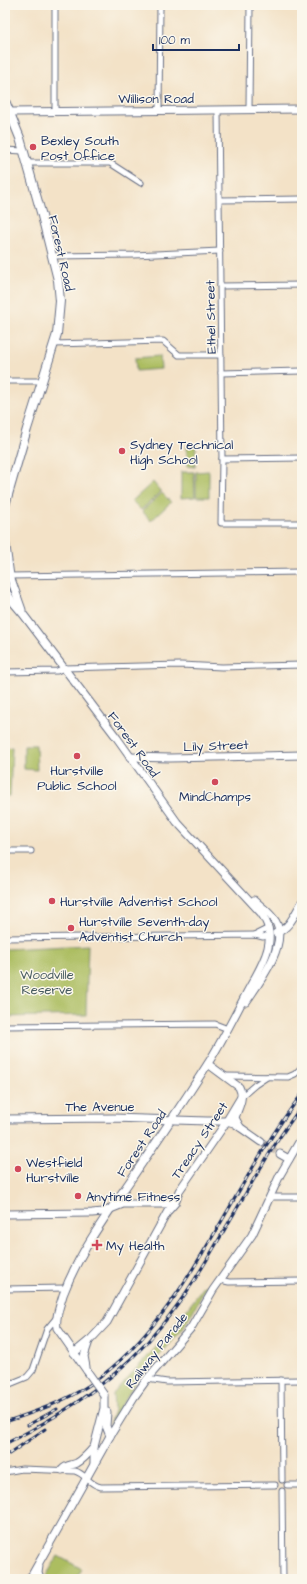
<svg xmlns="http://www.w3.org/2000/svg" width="307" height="1584" font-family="'Architects Daughter',sans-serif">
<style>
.green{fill:#acbd61;stroke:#647660}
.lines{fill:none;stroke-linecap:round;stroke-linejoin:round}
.secondary-tunnel{stroke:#c8beb2;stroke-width:7;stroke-dasharray:7 3.5;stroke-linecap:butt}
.street-casing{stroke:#676e83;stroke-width:7}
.secondary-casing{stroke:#676e83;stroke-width:9}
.primary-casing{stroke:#676e83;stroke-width:10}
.street{stroke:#fff;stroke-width:5}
.secondary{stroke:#fff;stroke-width:7}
.primary{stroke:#fff;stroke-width:8}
.rail-casing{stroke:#1b2f5e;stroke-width:3}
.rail{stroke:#fbf7ec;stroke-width:1.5;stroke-dasharray:4.5;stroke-linecap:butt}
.secondary-bridge-casing{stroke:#676e83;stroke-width:9;stroke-linecap:butt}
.secondary-bridge{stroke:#fff;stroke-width:7}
.poi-dot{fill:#d1495b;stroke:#fbf7ec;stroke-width:1.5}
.labels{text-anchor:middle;stroke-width:3;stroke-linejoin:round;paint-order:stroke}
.street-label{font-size:13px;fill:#1b2f5e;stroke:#fbf7ec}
.poi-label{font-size:13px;fill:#1b2f5e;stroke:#fbf7ec;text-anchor:start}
.park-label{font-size:13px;fill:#465a5f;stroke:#fbf7ec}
</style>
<rect width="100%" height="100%" fill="#fbf7ec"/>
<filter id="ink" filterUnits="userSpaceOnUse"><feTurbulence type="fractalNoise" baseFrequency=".025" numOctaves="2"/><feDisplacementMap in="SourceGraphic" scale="8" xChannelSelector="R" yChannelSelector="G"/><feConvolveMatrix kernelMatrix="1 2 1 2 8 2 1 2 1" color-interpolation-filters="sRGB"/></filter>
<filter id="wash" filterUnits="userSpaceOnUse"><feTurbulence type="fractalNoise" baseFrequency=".012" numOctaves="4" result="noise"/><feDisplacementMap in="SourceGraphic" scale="16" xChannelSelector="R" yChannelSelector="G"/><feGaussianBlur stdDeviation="0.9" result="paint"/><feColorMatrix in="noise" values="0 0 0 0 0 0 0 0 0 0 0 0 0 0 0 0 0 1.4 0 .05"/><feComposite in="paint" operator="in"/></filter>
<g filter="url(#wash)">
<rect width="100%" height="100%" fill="#f3e2c7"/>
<!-- green -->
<g class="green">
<polygon points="160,356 161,369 136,371 135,358"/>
<polygon points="187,445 196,445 195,467 187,466"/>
<polygon points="209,471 209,497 196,497 196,472"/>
<polygon points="181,472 194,472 195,497 181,498"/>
<polygon points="153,482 161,492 141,510 132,501"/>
<polygon points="162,493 171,502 151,521 142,511"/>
<polygon points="24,745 36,745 37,770 24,769"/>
<polygon points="12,747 10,796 5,796 5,748"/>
<polygon points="88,945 86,1015 5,1017 5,949"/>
<polygon points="205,1285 207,1286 183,1329 136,1382 109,1425 114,1410 113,1394 170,1332"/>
<polygon points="58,1556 82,1569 76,1579 48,1579 46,1576"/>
</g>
</g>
<g filter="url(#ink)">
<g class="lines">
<!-- secondary-tunnel -->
<polyline class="secondary-tunnel" points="261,1142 280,1154"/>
<!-- street casing -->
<g class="street-casing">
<g id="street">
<polyline points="55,5 55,110"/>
<polyline points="249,109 250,5"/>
<polyline points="159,110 160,5"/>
<polyline points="218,110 222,459 221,523 302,523"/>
<polyline points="5,150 23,151"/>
<polyline points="27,163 110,163 141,183"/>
<polyline points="220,200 302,199"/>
<polyline points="53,256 134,255 220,251"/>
<polyline points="220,286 302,285"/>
<polyline points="54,344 163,341 179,355 221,355"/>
<polyline points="221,373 302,371"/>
<polyline points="5,381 42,381"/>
<polyline points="222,459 302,458"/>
<polyline points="10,576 302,572"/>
<polyline points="5,672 57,671 64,668 181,665 222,667 302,665"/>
<polyline points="5,851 31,851"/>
<polyline points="255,935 269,928"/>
<polyline points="5,938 255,935 263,937 270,935"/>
<polyline points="5,1026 215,1024 228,1029"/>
<polyline points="225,1076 288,1077 295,1074 302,1067"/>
<polyline points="241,1097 255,1085 267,1077"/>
<polyline points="271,1197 302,1197"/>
<polyline points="220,1280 229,1282 302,1281"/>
<polyline points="5,1289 66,1288"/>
<polyline points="147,1379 167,1382 302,1380"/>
<polyline points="281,1380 282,1480"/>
<polyline points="5,1386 27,1377 33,1370 47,1329 57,1317"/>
<path d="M5 1472 22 1469 75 1471C86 1474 89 1485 101 1487L275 1485"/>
<polyline points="287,1485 302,1485"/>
<polyline points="282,1491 283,1579"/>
</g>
</g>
<!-- secondary casing -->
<g class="secondary-casing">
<g id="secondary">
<polyline points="10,112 302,109"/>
<polyline points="5,539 10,576 22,610"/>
<path d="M5 590 12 601 23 614 117 738 177 822 261 913C282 941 258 970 245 996 233 1019 221 1043 207 1065 183 1103 157 1141 132 1178 106 1216 79 1252 63 1295 60 1306 55 1317 57 1328L87 1371"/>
<polyline points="130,757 170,758 302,755"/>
<path d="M276 933C289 929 295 914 302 902"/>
<path d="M246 1002C259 983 288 945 276 922 271 913 262 907 254 900"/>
<path d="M208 1064 239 1087C245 1099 238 1107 235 1118L240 1127"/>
<polyline points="5,1119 113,1118 207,1121 226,1121 234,1123 261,1142"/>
<polyline points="280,1154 289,1159"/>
<polyline points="5,1214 92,1213 103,1212 123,1204 164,1204 168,1203 174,1197"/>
<polyline points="74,1353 91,1339 107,1322 168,1211 175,1203 179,1191 223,1127 241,1097"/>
<polyline points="86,1367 84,1356 89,1341"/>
<polyline points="107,1412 106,1426 110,1436"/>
<polyline points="94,1463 94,1447 104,1408 104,1395"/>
<path d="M62 1470C67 1464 71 1466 77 1463 84 1459 89 1453 94 1447"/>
<polyline points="39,1566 38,1573 40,1579"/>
<polyline points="28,1579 32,1575 110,1436 134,1397 147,1379 191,1328 213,1290 252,1235 280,1175 302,1137"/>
</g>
</g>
<!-- primary casing -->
<g class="primary-casing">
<polyline id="primary" points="5,101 20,138 42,216 58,280 60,301 57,334 27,429 5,505"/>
</g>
<!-- street -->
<use href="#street" class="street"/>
<!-- secondary -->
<use href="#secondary" class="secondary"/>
<!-- primary -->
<use href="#primary" class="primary"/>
<!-- rail casing -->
<g class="rail-casing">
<g id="rail">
<path d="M5 1422C35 1412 64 1402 91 1384 188 1317 230 1185 302 1094"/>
<polyline points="28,1425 57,1409"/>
<path d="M5 1444C63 1415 120 1378 161 1326 188 1294 208 1258 229 1222 252 1183 274 1142 302 1106"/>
<polyline points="9,1454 45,1429"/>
</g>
</g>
<!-- rail -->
<use href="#rail" class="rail"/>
<!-- secondary-bridge casing -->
<g class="secondary-bridge-casing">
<polyline id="secondary-bridge" points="87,1371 104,1395"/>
</g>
<!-- secondary-bridge -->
<use href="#secondary-bridge" class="secondary-bridge"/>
</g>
</g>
<!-- markers -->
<g class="poi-dot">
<circle cx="33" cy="147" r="4"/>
<circle cx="122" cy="451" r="4"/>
<circle cx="77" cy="756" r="4"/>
<circle cx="215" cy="782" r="4"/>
<circle cx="52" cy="901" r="4"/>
<circle cx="71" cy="928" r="4"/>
<circle cx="18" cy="1169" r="4"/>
<circle cx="78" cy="1196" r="4"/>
<path d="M95 1239h4v4h4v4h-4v4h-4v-4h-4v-4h4z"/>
</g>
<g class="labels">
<!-- street labels -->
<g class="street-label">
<text x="156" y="103">Willison Road</text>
<text transform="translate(62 253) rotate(77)" y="5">Forest Road</text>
<text transform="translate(210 317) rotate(-91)" y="5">Ethel Street</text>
<text transform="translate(134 744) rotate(54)" y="5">Forest Road</text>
<text transform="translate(216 745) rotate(-2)" y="5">Lily Street</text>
<text x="100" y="1111">The Avenue</text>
<text transform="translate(199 1140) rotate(-56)" y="5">Treacy Street</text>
<text transform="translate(141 1143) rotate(-56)" y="5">Forest Road</text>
<text transform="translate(156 1350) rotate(-52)" y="5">Railway Parade</text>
</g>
<!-- poi labels -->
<g class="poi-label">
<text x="41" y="145">Bexley South<tspan x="41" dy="15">Post Office</tspan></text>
<text x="130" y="449">Sydney Technical<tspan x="130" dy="15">High School</tspan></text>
<text x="77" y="775" text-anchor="middle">Hurstville<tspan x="77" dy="15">Public School</tspan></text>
<text x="215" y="801" text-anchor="middle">MindChamps</text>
<text x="60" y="906">Hurstville Adventist School</text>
<text x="79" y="926">Hurstville Seventh-day<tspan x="79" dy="15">Adventist Church</tspan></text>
<text x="26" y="1167">Westfield<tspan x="26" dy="15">Hurstville</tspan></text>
<text x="86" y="1201">Anytime Fitness</text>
<text x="106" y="1250">My Health</text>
</g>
<!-- park labels -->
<g class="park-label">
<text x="47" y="979">Woodville<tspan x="47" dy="15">Reserve</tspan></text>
</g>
</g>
<!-- margin -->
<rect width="307" height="1584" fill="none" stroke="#fbf7ec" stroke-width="20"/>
<!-- scale -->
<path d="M153 44v6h86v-6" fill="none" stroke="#1b2f5e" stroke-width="2"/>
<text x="159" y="44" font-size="12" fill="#1b2f5e" stroke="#fbf7ec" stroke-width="3" paint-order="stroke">100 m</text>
</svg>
